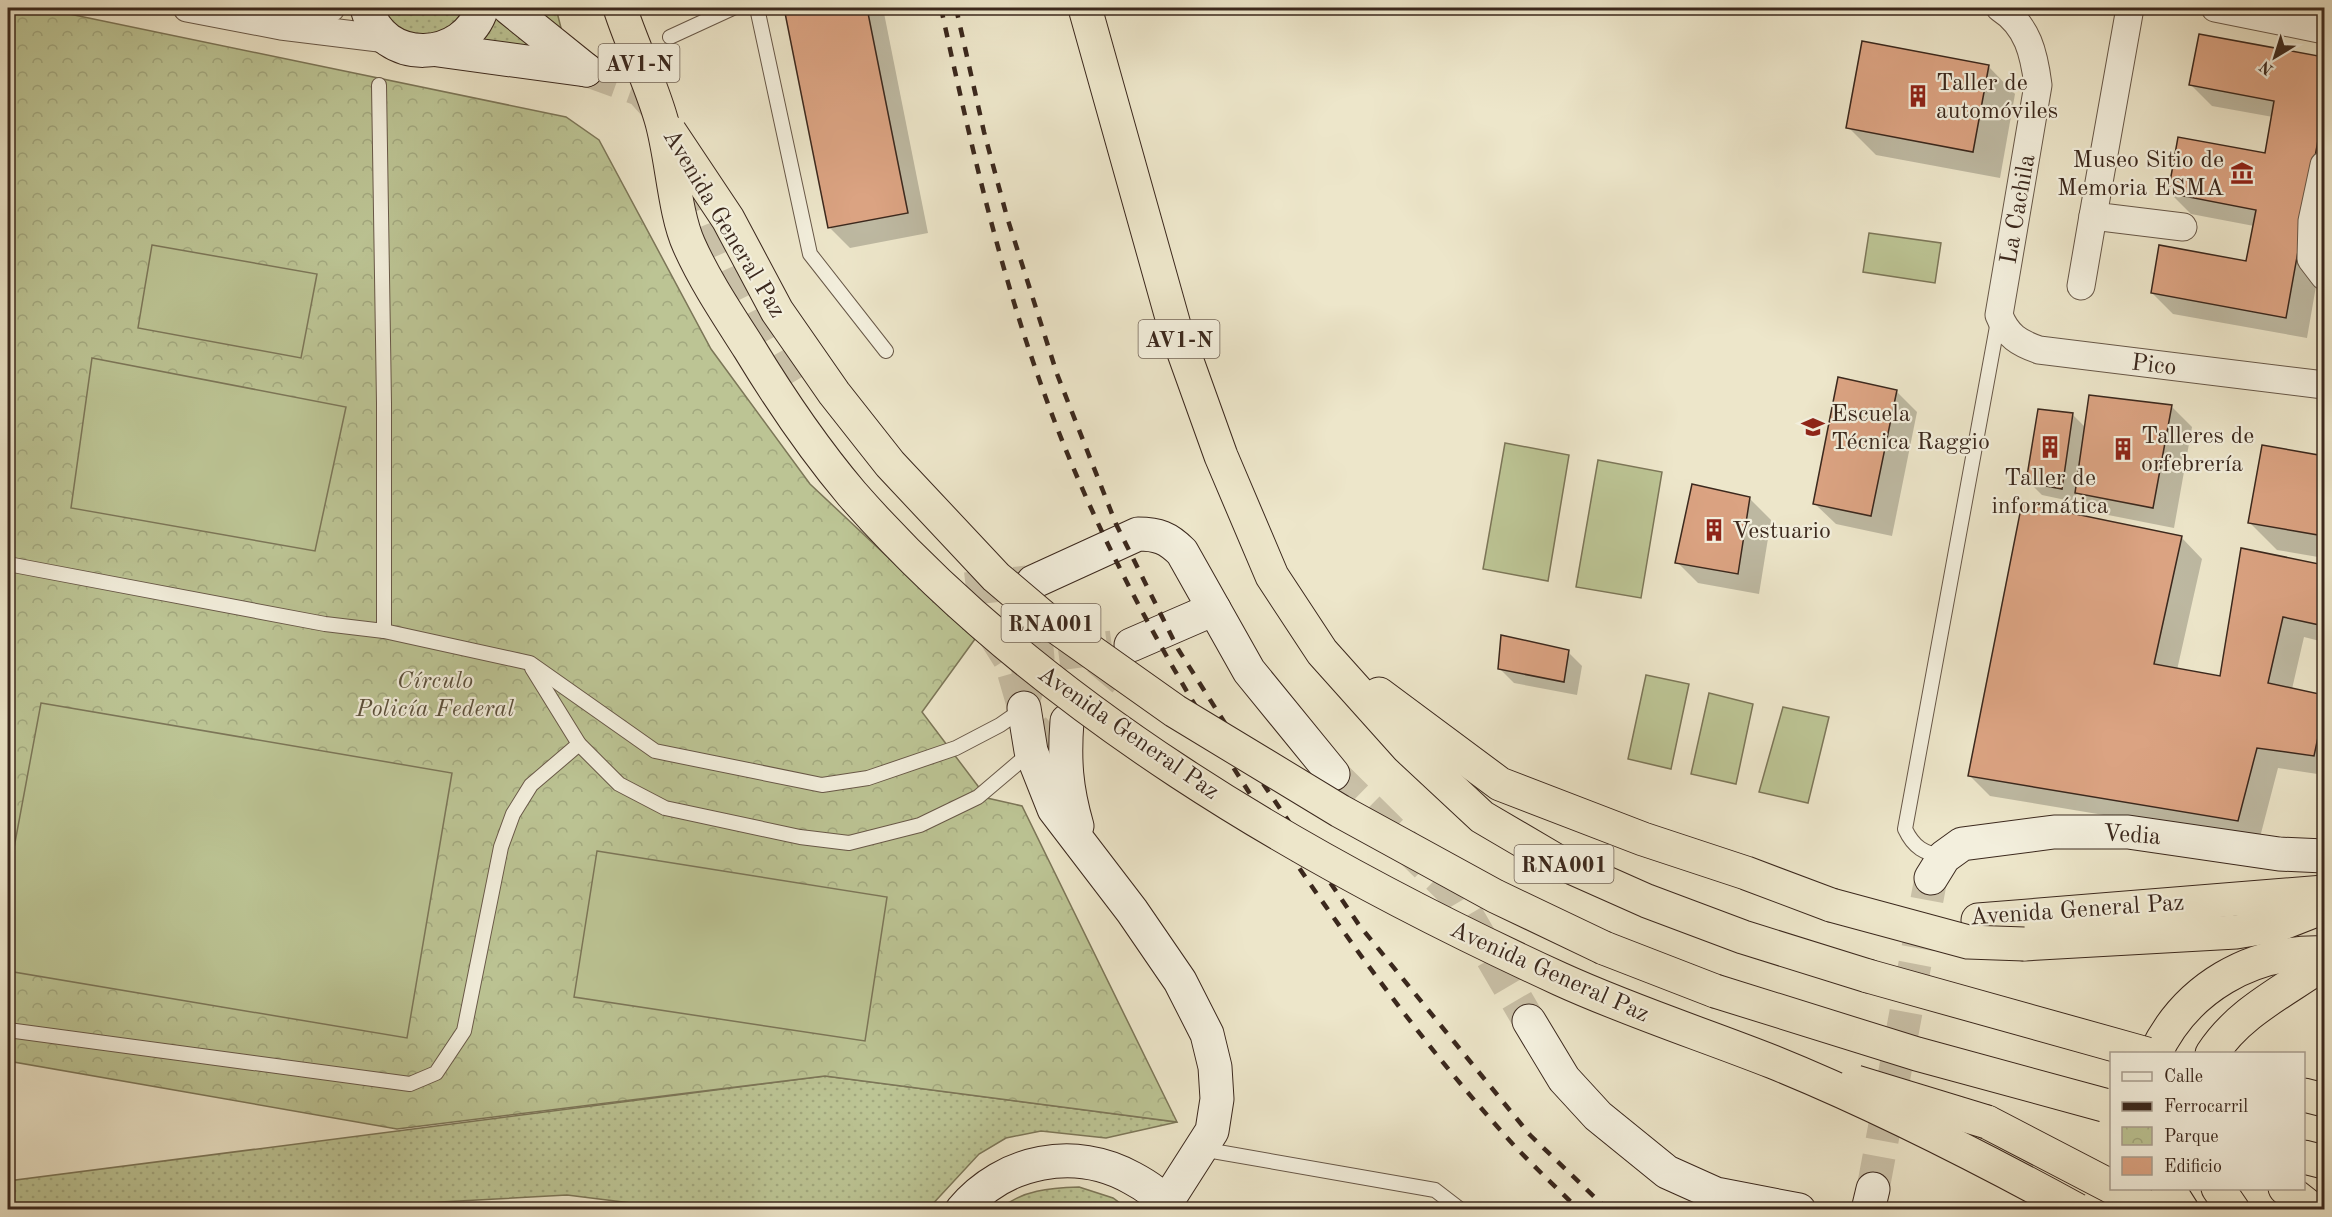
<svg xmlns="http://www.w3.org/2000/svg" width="2332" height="1217" font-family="'Old Standard TT',serif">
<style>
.grass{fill:url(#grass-dots);stroke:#7c7658;stroke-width:1.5}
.park{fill:url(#park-crowns);stroke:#7c7658;stroke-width:1.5}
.pitch{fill:#bcc494;stroke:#7c7658;stroke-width:1.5}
.shadow{fill:#0003}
.building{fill:#dba382;stroke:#3b281d;stroke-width:1.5}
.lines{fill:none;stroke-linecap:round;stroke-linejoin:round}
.street-tunnel{stroke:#c9c0a7;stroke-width:27;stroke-dasharray:27 14;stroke-linecap:butt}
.secondary-tunnel{stroke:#c9c0a7;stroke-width:33;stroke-dasharray:33 16;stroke-linecap:butt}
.lane-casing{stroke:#685848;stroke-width:16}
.street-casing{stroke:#685848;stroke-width:29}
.secondary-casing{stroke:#3b281d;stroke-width:35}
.highway-casing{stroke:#3b281d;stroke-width:35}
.lane{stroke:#f3efdd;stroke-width:14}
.street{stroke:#f3efdd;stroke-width:27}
.secondary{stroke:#f3efdd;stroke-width:33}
.highway{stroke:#ede6ca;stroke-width:33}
.rail{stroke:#3b281d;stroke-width:4.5;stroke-dasharray:10 10;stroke-linecap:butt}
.highway-bridge-casing{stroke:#3b281d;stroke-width:35;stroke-linecap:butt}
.highway-bridge{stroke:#ede6ca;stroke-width:33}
.labels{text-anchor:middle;stroke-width:4.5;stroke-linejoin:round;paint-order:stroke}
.shield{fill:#f3efdd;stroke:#726457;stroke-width:1.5}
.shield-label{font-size:22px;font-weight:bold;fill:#3b281d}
.poi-label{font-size:24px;fill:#3b281d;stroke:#f3efdd;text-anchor:start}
.street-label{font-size:24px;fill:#3b281d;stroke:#f3efdd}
.park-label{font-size:24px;font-style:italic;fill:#5b4f3b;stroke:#f3efdd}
</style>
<defs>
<pattern id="grass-dots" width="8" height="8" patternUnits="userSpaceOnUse" patternTransform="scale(1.5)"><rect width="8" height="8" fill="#bcc494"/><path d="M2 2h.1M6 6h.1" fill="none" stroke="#a2a87f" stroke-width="1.8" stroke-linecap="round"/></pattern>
<pattern id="park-crowns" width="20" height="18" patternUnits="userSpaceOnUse" patternTransform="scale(1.5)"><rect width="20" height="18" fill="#bcc494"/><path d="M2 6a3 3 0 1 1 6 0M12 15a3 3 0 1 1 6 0" fill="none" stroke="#a2a87f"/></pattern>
</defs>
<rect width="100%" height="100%" fill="#ede6ca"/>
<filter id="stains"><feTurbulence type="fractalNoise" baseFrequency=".00333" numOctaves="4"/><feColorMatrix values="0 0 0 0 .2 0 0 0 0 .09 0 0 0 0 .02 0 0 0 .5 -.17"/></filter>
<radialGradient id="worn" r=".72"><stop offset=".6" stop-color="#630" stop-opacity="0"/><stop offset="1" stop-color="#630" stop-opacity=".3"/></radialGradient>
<!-- grass -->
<g class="grass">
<polygon points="383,8 472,8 436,40 395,29"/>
<polygon points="495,8 553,53 478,46 490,29"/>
<polygon points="530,8 556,8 562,32"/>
<polygon points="825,1076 1177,1122 1106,1138 1041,1131 1006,1138 979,1154 928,1209 687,1210 567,1195 403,1204 379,1210 8,1210 8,1181"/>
<path d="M1079 1187 1113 1198 1128 1209H1000C1022 1190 1050 1188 1079 1187Z"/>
</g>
<!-- park -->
<polygon class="park" points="8,8 55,11 566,117 599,140 711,349 810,484 975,639 922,712 987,798 1022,806 1177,1122 825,1076 397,1129 8,1061"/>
<!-- pitch -->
<g class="pitch">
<polygon points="1869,233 1941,243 1935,283 1863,272"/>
<polygon points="152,245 317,274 301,358 138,328"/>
<polygon points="92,358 346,407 315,551 71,508"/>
<polygon points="1505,443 1569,455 1548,581 1483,569"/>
<polygon points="1598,460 1662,472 1641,598 1576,587"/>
<polygon points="1646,675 1689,684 1671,769 1628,759"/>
<polygon points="1709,693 1753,704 1736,784 1691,774"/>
<polygon points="41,703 452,773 407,1038 8,971 8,880"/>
<polygon points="1783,707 1829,717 1808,803 1759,792"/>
<polygon points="597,851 887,897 865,1041 574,997"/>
</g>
<!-- shadow -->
<g class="shadow">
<polygon points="786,8 883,8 928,233 850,248 829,227"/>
<polygon points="2200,35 2324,59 2324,240 2307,338 2173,314 2152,293 2248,263 2254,226 2191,214 2170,193 2266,155 2273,117 2212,106 2191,85"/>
<polygon points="1988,66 2015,94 2000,178 1876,155 1848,127"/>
<polygon points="1896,391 1917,412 1892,536 1836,524 1815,504"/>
<polygon points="2171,406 2192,427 2174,528 2098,513 2077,492 2075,502 2042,495 2028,481 2072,414 2086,428"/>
<polygon points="2263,446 2324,457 2324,558 2277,550 2250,523"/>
<polygon points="1750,499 1771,520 1759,594 1698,583 1677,562"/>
<polygon points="2182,538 2202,559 2177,670 2222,677 2243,550 2324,567 2324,642 2304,637 2292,689 2324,697 2324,775 2278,768 2259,841 1990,796 1969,775"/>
<polygon points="1568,652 1582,666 1577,695 1514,683 1500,669"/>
</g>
<!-- building -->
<g class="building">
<polygon points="784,8 867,8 908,213 828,228"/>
<polygon points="2199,34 2324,57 2324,107 2286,318 2151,293 2159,245 2246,261 2256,210 2168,193 2178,137 2265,153 2274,101 2189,85"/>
<polygon points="1862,41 1989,65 1973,152 1846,128"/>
<polygon points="1838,377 1897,390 1871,516 1813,504"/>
<polygon points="2089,395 2172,405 2153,508 2075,493"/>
<polygon points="2038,409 2073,413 2062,489 2026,482"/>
<polygon points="2262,445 2324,456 2324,536 2248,523"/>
<polygon points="1692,484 1750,497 1738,574 1675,563"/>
<polygon points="2022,503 2182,536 2154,664 2220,676 2241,548 2324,565 2324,626 2283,617 2268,683 2324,695 2324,709 2314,756 2257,748 2238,821 1968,776"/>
<polygon points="1501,635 1569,650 1564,682 1498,669"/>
</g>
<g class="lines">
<!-- street-tunnel -->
<polyline class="street-tunnel" points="1024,708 1041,658 1035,598"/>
<!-- secondary-tunnel -->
<g class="secondary-tunnel">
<polyline points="586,70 641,90 665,117"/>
<path d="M693 177C720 251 753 323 794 390"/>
<polyline points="966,589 1027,582"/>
<polyline points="991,630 1010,660 1024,708"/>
<polyline points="1010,660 1112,647"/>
<polyline points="1031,751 1067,721 1130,646"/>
<polyline points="1333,774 1454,893 1529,1021"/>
<polyline points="1873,1189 1931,878"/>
</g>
<!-- lane casing -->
<g class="lane-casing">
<g id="lane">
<polyline points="757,8 810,254 886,351"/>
<polyline points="670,37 733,8"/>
<polyline points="379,85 384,403 384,631"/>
<polyline points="8,564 325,624 384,631 530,663 655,751 822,785 868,778 956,748 1000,725 1023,709"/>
<polyline points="532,668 579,744 619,784 665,808 800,837 849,843 920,825 978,797 1031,752"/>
<path d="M1944 857C1924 853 1914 848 1905 829L1998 321"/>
<polyline points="8,1030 410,1084 436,1073 464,1031 501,847 513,814 531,785 579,744"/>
<polyline points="1201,1149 1435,1190 1461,1210"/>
</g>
</g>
<!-- street casing -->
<g class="street-casing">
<g id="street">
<polyline points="187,8 281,26 387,39"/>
<path d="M2000 8C2028 26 2034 54 2038 85L1999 315C2007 336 2019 343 2039 350L2324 385"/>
<polyline points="2130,8 2093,216 2183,227"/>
<polyline points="2215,8 2324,30"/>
<polyline points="285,25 331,8"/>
<polyline points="2324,165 2312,221 2311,259 2324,276"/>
<polyline points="2081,286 2093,216"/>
</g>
</g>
<!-- secondary casing -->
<g class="secondary-casing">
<g id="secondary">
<path d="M367 8C382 66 465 63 482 8"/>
<polyline points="509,8 586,70"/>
<polyline points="438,50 586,70"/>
<path d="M1033 582 1138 534C1158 534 1168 538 1182 552L1249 671 1333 774"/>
<polyline points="1131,645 1214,609"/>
<polyline points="1024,708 1031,751 1054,809 1132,911 1180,981 1207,1034 1215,1067 1217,1099 1212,1131 1166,1203"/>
<path d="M1067 721C1064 760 1066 788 1077 826"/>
<polyline points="1931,878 1944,857 1962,844 2054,832 2128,832 2279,854 2324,856"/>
<polyline points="1529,1021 1564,1079 1598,1116 1667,1172 1716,1194 1799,1210"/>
<path d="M962 1210C1004 1160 1075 1146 1132 1178 1147 1186 1161 1195 1171 1210"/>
<polyline points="1868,1210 1873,1189"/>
</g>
</g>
<!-- highway casing -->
<g class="highway-casing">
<g id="highway">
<polyline points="1085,8 1174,325 1221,456 1272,576 1322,652 1408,748 1482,817 1557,861 1647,901 1743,937 1868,976"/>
<polyline points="1379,694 1500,784 1643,839 1746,873 1831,905"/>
<polyline points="1978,920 2324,892"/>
<polyline points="2024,944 2236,932 2278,925 2324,907"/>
<polyline points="1604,948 1715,991"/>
<path d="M2155 1054C2186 988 2252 950 2324 953"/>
<path d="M2212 1054C2239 1012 2285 991 2324 963"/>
<polyline points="2304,1095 2324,1100"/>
<polyline points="1987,1122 2112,1187"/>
<polyline points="2304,1157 2324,1162"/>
<polyline points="2114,1188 2152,1210"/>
<polyline points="2168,1188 2182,1210"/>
<polyline points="2218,1188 2233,1210"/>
<polyline points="2285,1188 2313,1210"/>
</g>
</g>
<!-- lane -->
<use href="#lane" class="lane"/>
<!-- street -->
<use href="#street" class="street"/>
<!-- secondary -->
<use href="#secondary" class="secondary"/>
<!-- highway -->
<use href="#highway" class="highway"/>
<!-- rail -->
<g class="rail">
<path d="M941 8C969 136 998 266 1043 390 1099 547 1183 693 1275 832 1347 940 1423 1044 1510 1141 1532 1165 1556 1187 1579 1210"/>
<polyline points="956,8 984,132 1007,217 1057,374 1116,524 1178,649 1264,785 1359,925 1530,1135 1608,1210"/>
</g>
<!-- highway-bridge casing -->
<g class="highway-bridge-casing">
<g id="highway-bridge">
<path d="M620 8C632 45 650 81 661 119 672 156 674 212 689 245 705 281 728 315 749 348 780 399 813 448 852 494 1040 708 1303 861 1560 979 1630 1011 1702 1034 1773 1062 1877 1104 1978 1156 2077 1210"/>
<polyline points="670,132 728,219 777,311 834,393 890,464 996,577 1048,621 1175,711 1340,811 1495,896 1604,948"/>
<polyline points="1831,905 1968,942 2024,944"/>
<polyline points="1868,976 2147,1054"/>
<polyline points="1715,991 1917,1054 2104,1105"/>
<polyline points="1856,1082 1987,1122"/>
</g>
</g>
<!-- highway-bridge -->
<use href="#highway-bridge" class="highway-bridge"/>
</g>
<!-- icons -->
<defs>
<g id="building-bare" transform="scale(1.8)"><path d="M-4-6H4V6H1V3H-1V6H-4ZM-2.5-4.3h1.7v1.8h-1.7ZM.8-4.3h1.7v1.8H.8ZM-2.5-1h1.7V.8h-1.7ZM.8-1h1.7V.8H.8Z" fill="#8f2418" stroke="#f3efdd" stroke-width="2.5" paint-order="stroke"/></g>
<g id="museum-bare" transform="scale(1.8)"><path d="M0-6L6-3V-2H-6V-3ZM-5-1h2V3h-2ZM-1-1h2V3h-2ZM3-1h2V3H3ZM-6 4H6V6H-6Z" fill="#8f2418" stroke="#f3efdd" stroke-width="2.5" paint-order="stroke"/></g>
<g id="university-bare" transform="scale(1.8)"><path d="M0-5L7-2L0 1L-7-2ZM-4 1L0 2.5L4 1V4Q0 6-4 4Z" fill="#8f2418" stroke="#f3efdd" stroke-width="2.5" paint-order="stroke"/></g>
</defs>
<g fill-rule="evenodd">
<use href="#building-bare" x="1918" y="96"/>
<use href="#museum-bare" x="2242" y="173"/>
<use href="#university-bare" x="1813" y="427"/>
<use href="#building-bare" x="2050" y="447"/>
<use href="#building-bare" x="2123" y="449"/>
<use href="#building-bare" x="1714" y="530"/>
</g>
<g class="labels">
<!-- shield labels -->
<g class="shield">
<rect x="598.5" y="44" width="81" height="38" rx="4.5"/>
<rect x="1138.5" y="320" width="81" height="38" rx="4.5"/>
<rect x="1001.5" y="604" width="99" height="38" rx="4.5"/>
<rect x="1514.5" y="845" width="99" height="38" rx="4.5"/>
</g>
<g class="shield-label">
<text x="639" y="71">AV1-N</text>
<text x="1179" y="347">AV1-N</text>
<text x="1051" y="631">RNA001</text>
<text x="1564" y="872">RNA001</text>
</g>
<!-- poi labels -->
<g class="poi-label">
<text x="1936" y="90">Taller de<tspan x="1936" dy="28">automóviles</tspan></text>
<text x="2224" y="167" text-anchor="end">Museo Sitio de<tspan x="2224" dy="28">Memoria ESMA</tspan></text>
<text x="1831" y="421">Escuela<tspan x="1831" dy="28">Técnica Raggio</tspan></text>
<text x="2141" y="443">Talleres de<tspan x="2141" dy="28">orfebrería</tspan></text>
<text x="2050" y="485" text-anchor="middle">Taller de<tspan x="2050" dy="28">informática</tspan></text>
<text x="1732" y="538">Vestuario</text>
</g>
<!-- street labels -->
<g class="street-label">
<text transform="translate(2017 209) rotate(-80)" y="8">La Cachila</text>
<text transform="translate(725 223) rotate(59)" y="8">Avenida General Paz</text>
<text transform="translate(2154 364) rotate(7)" y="8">Pico</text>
<text transform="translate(1129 732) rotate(35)" y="8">Avenida General Paz</text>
<text transform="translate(2132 834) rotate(4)" y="8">Vedia</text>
<text transform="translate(2077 909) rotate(-4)" y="8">Avenida General Paz</text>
<text transform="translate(1550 971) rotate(24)" y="8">Avenida General Paz</text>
</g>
<!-- park labels -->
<g class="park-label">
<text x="435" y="688">Círculo<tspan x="435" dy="28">Policía Federal</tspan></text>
</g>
</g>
<!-- margin -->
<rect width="2332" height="1217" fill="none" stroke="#ede6ca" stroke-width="30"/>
<rect x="9" y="9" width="2314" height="1199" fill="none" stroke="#3b281d" stroke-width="3"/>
<rect x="15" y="15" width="2302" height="1187" fill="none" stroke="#3b281d" stroke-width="1.5"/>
<!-- legend -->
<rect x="2110" y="1052" width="195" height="138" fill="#f3efdd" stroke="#a99f90" stroke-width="1.5"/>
<rect x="2122" y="1072" width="30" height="9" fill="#f3efdd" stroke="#a99f90" stroke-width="1.5"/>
<text x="2164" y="1082" font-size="18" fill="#3b281d">Calle</text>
<rect x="2122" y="1102" width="30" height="9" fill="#3b281d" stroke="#a99f90" stroke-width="1.5"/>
<text x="2164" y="1112" font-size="18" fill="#3b281d">Ferrocarril</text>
<rect x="2122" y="1127" width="30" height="18" fill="url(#park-crowns)" stroke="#a99f90" stroke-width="1.5"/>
<text x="2164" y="1142" font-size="18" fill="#3b281d">Parque</text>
<rect x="2122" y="1157" width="30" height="18" fill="#dba382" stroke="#a99f90" stroke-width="1.5"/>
<text x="2164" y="1172" font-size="18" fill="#3b281d">Edificio</text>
<!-- north arrow -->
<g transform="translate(2275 57) rotate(218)" stroke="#f3efdd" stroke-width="4.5" paint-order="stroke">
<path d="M0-4.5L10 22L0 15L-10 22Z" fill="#3b281d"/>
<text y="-9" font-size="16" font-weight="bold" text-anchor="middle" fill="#3b281d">N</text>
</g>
<rect width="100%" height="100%" filter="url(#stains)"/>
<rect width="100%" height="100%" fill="url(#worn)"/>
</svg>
